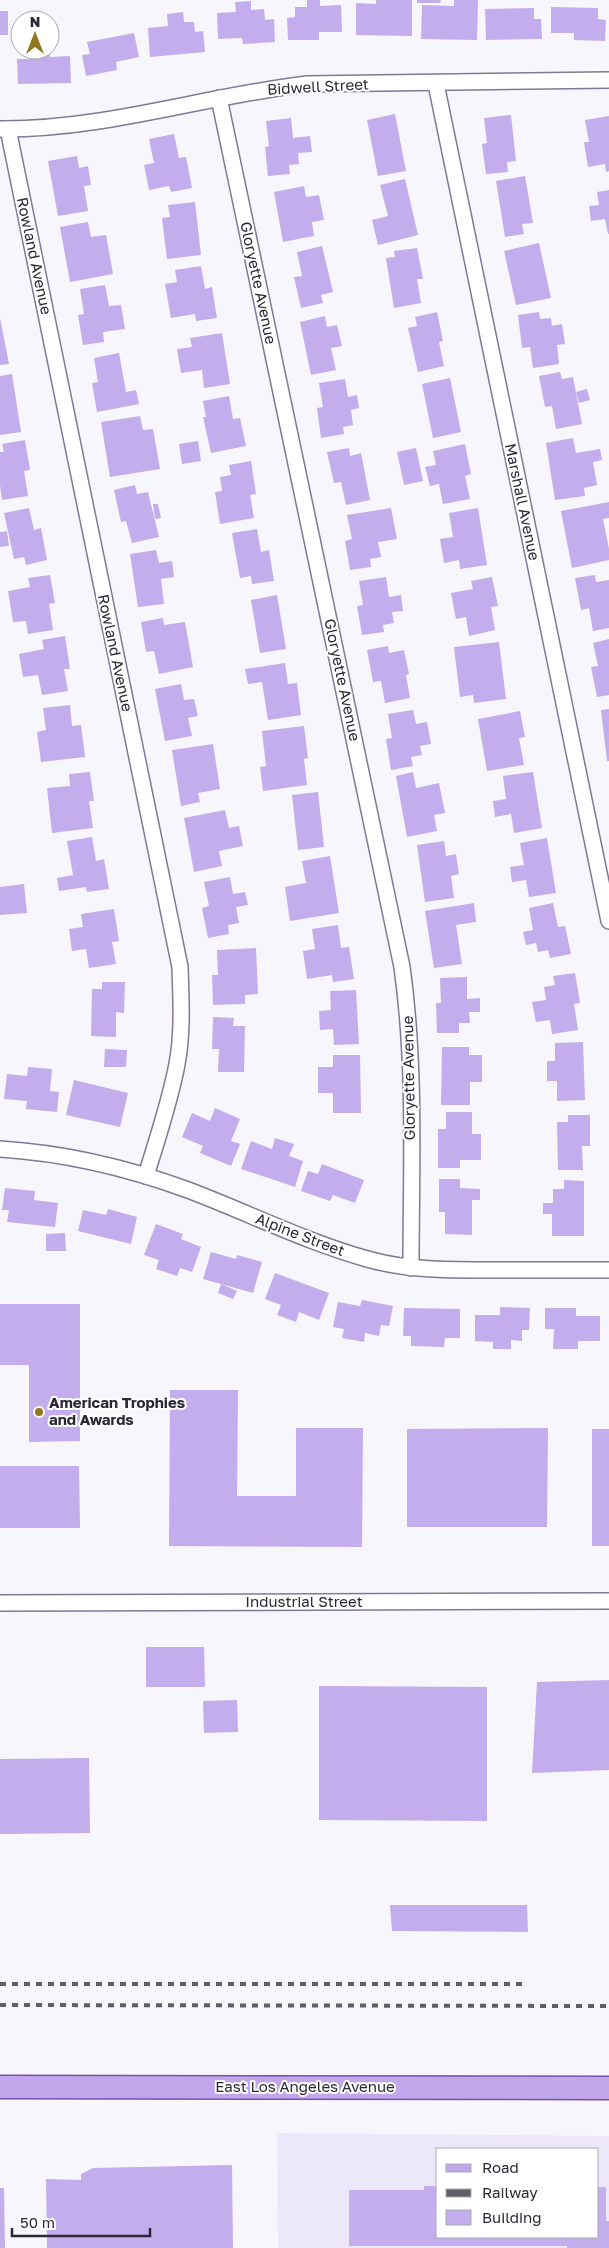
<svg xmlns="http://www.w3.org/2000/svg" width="609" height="2248" font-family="'Golos Text',sans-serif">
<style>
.built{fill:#ede8f9;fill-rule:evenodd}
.building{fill:#c3adec}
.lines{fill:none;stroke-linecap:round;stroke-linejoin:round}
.street-casing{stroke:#827797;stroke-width:18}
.primary-casing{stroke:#7453a4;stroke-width:25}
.street{stroke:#fff;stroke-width:15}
.primary{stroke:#c2a6ec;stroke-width:22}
.rail{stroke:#615d69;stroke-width:4;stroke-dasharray:6 6;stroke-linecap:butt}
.poi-dot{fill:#92761d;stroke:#fff;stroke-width:2}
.labels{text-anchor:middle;stroke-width:4;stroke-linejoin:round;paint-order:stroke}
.street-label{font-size:15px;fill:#2c2735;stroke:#fff}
.poi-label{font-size:15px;font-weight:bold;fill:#2c2735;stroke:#fff;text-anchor:start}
</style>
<rect width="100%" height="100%" fill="#f8f6fd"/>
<!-- built -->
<path class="built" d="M277 2133 609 2136V2248H278ZM438 2149H598V2237H438Z"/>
<!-- building -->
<g class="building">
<polygon points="307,0 320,0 320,6 341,5 342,32 319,32 319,40 288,40 287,18 295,17 295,7 307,7"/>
<polygon points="376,0 412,0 412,36 356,35 356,3 376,4"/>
<polygon points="417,0 441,0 440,3 417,3"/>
<polygon points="454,0 478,0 477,40 421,39 422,5 454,6"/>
<polygon points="251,1 251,10 264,9 265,20 274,19 275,42 243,44 242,38 218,39 217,13 236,12 235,2"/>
<polygon points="551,7 598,8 598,19 606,20 605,41 574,40 574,33 551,33"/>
<polygon points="534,8 534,19 541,19 542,39 486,40 485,9"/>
<rect x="0" y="11" width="8" height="24"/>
<polygon points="183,12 184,22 194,22 195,32 203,31 205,52 150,57 148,28 168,26 167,14"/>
<polygon points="134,33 139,57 116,62 117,70 86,76 82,55 90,54 87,42"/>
<polygon points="32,50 50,50 50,57 70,56 71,83 18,84 17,59 32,59"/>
<polygon points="395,114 406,171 378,176 367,120"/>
<polygon points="511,115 516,161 507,162 508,172 486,174 482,144 487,143 484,118"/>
<polygon points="609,116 609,171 606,172 605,164 588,167 584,142 589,142 585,120"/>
<polygon points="291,118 293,138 310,136 312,152 298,153 299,164 289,165 290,174 268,176 265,147 269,146 266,121"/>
<polygon points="174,134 179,158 186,157 192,188 171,192 169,186 149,190 144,165 154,163 149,139"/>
<polygon points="77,156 79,168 88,166 91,185 84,186 88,211 58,216 48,161"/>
<polygon points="525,176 533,223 522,224 524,234 505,237 496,181"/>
<polygon points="405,179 418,235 378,245 372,220 388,216 380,185"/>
<polygon points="304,186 306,197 319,195 324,220 312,222 314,236 283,242 274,192"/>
<polygon points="609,190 609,234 608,234 605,219 591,221 589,206 599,205 597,192"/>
<polygon points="195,202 201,255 167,259 162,218 170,217 168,205"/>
<polygon points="88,222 91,237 106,235 113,274 70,282 60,227"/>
<polygon points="539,243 551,298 516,305 504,251"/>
<polygon points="322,246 333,292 321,295 323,303 301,308 294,277 302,276 297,252"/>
<polygon points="417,248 423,279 417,279 421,303 394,308 386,258 395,257 394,251"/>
<polygon points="201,266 205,289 212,287 217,318 196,321 195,314 171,318 165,284 177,282 175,270"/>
<polygon points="105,285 109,306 121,305 125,329 103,332 104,342 83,345 78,315 84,314 80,289"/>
<polygon points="437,312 443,341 439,342 444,366 418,372 408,328 417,326 415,317"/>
<polygon points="539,312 540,319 551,318 552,326 562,324 565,344 557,345 559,364 533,368 530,347 522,348 518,315"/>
<polygon points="325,316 327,327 337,325 342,346 331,348 336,370 311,375 300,322"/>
<polygon points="0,318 9,364 0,365"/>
<polygon points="222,333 230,384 204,388 202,370 181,373 177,349 192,347 190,338"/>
<polygon points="119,353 126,392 136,390 139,404 97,412 92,383 98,382 94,358"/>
<polygon points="560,372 562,379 573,377 582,424 556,429 552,406 545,407 539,376"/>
<polygon points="12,374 21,432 0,435 0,376"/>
<polygon points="450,378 461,432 433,438 422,384"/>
<polygon points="345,379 348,397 357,395 359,408 351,410 353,425 343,427 344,434 321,438 317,408 323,407 319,383"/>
<polygon points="587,389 590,400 579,403 576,392"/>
<polygon points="229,396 233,419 240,418 246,446 211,453 203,417 206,417 203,401"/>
<polygon points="140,416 143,430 153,429 160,469 110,477 101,422"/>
<polygon points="573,438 576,453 600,449 602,460 593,462 597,485 584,488 585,496 555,500 546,443"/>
<polygon points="25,440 30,470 24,471 28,496 2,500 0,485 0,452 4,452 2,444"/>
<polygon points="198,441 201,461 182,464 179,444"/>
<polygon points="465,444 471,474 465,476 470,499 443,504 439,484 430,486 425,467 436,465 433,451"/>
<polygon points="349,448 350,456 361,453 370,500 346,505 341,482 334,483 327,452"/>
<polygon points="416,448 423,481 404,485 397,452"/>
<polygon points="251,461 256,494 250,495 254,518 220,524 215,492 222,491 220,477 231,475 229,465"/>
<polygon points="135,485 137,494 148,492 159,537 132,543 126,521 121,522 114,490"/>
<polygon points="609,502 609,518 603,519 609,549 609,560 572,568 561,511"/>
<polygon points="153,504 158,504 161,518 155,519"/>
<polygon points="29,508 34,530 41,528 47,560 26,565 24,557 14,559 4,513"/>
<polygon points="391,508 397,539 378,542 381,557 370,559 371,567 350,570 345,541 352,539 347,515"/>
<polygon points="478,508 487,565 460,569 459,560 444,563 440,539 453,537 449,513"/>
<polygon points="257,529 261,552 269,550 274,581 252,584 251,576 240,578 232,533"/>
<polygon points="7,531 9,546 0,547 0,532"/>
<polygon points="156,550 159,563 172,561 174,577 161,579 164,604 138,607 130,554"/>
<polygon points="50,575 55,603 49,604 53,630 28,634 26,621 13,622 8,591 30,587 28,578"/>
<polygon points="595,575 596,582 609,580 609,628 593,631 589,608 581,610 575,578"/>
<polygon points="386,577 389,597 401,595 403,611 392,612 394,623 383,625 384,632 362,635 357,606 363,605 359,581"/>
<polygon points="492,577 498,606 491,607 495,630 469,636 466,617 456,619 451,593 473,589 471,581"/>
<polygon points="277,595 286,649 260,653 251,600"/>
<polygon points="163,618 164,625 185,622 193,667 159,674 154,651 146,652 141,622"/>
<polygon points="65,636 70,669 64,669 68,691 42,695 38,675 23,677 19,654 44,649 42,640"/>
<polygon points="609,639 609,695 597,697 591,667 598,666 593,643"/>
<polygon points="499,642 506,699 474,703 473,695 460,697 454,647"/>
<polygon points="388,646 389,653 404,650 409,674 406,675 410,698 385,703 381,681 373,682 367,650"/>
<polygon points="285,663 288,684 297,683 301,715 268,720 262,682 248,684 245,669"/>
<polygon points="181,684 184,700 194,699 198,716 188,718 192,736 165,741 155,689"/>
<polygon points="70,705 72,726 81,725 85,757 41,762 37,732 46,730 43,708"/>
<polygon points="609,709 609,761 607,761 601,710"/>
<polygon points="413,710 416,724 427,722 431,744 420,746 422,755 411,757 413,766 391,770 386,739 392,738 388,714"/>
<polygon points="520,711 525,737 519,738 524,765 487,771 478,719"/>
<polygon points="304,726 308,758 304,759 307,785 263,791 260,767 266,766 262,731"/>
<polygon points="213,744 220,789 198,793 200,802 181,806 172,750"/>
<polygon points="90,772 94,801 89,801 93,828 52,833 47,788 70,786 69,774"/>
<polygon points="413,772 416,788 439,783 445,813 434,815 437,831 407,837 396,776"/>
<polygon points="533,772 542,828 514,833 511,814 495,817 493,801 506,799 503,776"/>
<polygon points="318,792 324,847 298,850 292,795"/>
<polygon points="225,810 229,828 239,826 243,846 219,851 222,866 194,872 184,818"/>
<polygon points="92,837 96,861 104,859 109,889 87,892 86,887 59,891 57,878 73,875 67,841"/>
<polygon points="547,838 556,893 529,897 526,880 512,882 510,867 524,865 520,843"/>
<polygon points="444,841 446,856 456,854 459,874 451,876 454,898 425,902 417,845"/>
<polygon points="330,856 339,913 290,921 285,887 306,883 302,861"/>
<polygon points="230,877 233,894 245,892 248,905 236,907 239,923 228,925 229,934 208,938 202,908 209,906 204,882"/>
<polygon points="24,884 27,913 0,915 0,887"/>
<polygon points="474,903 476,922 456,925 462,964 434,968 425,911"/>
<polygon points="553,903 558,927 565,926 571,954 550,958 548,950 538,952 536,943 526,945 523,932 533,930 529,908"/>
<polygon points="114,909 119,941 112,942 116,964 89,968 86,949 72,951 69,929 83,927 81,914"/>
<polygon points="338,925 341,948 349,947 354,979 333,982 332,975 307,979 303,951 315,949 312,929"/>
<polygon points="256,948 258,994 245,995 245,1004 213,1005 212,975 218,975 217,950"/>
<polygon points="575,973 580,1003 574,1004 578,1030 552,1034 550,1020 536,1022 532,1002 546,1000 544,987 555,985 553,976"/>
<polygon points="467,977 467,999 480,998 480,1012 469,1012 470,1023 459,1023 459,1033 437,1033 436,1003 441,1003 440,978"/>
<polygon points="102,982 125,982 124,1013 116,1012 116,1037 91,1036 92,989 102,989"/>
<polygon points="356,990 359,1044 334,1045 333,1029 320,1030 319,1011 331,1010 330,991"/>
<polygon points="213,1017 234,1018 233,1026 245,1026 244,1072 218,1072 219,1049 212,1049"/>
<polygon points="583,1042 585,1100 557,1101 557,1081 547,1081 547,1061 555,1061 555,1043"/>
<polygon points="442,1047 469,1047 469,1055 482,1055 482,1082 470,1082 470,1105 441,1105"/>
<polygon points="105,1049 127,1050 126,1067 104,1067"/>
<polygon points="333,1055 360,1055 361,1113 333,1113 333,1093 318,1093 318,1067 333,1067"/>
<polygon points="28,1067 52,1069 50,1091 59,1092 57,1112 26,1109 27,1101 4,1099 7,1074 27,1076"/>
<polygon points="74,1080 128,1093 120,1127 66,1115"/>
<polygon points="215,1108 240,1119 231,1141 240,1144 231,1166 200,1153 203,1146 182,1137 192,1113 210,1121"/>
<polygon points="446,1112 472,1112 472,1134 481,1134 481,1160 460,1160 460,1168 438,1168 438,1129 446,1129"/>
<polygon points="568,1115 590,1115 590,1146 582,1146 583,1170 558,1170 557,1122 568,1122"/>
<polygon points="275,1138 294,1144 289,1156 303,1161 295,1187 241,1169 251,1141 272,1149"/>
<polygon points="322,1164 364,1180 355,1203 333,1195 330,1201 301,1191 308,1171 318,1174"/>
<polygon points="439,1179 460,1179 460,1188 480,1189 480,1200 472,1200 472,1235 445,1234 445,1212 439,1212"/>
<polygon points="564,1180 584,1181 584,1236 552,1236 552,1214 543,1214 543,1203 553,1203 553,1189 564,1189"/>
<polygon points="5,1188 35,1191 34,1200 58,1203 55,1227 7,1222 9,1210 2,1210"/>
<polygon points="108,1209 137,1217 131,1244 78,1231 83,1210 106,1215"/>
<polygon points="156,1224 183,1234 181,1239 201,1247 192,1272 180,1268 177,1276 156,1269 159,1260 144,1255"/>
<polygon points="65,1233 66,1251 46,1251 46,1234"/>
<polygon points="211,1252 236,1259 237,1255 262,1262 253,1293 203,1279"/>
<polygon points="275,1273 329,1293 319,1320 299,1312 296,1322 277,1315 281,1305 265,1299"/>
<polygon points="221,1284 237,1291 233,1299 218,1293"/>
<polygon points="362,1300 393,1306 389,1326 381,1325 379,1336 365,1333 364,1342 342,1338 344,1329 333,1327 338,1302 360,1306"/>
<polygon points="0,1304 80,1304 80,1441 29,1442 29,1365 0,1365"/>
<polygon points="500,1307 530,1308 529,1330 522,1330 522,1341 511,1340 511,1349 493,1349 493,1342 475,1341 475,1315 500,1315"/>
<polygon points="404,1308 460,1309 460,1338 445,1338 444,1347 411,1346 411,1336 403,1336"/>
<polygon points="545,1308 576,1308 576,1316 600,1316 600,1341 578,1341 578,1349 553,1349 554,1329 545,1329"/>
<polygon points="170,1390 238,1390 237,1496 296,1496 296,1428 363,1428 362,1547 169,1546"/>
<polygon points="548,1428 547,1527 407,1527 407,1429"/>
<rect x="592" y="1429" width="17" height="117"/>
<polygon points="0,1466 79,1466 80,1528 0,1528"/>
<polygon points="146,1647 204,1647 205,1687 146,1687"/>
<polygon points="609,1680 609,1770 532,1773 537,1682"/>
<polygon points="319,1686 487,1687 487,1821 319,1820"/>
<polygon points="237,1700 238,1732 204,1733 203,1701"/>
<polygon points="89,1758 90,1833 0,1834 0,1759"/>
<polygon points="390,1905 527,1905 528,1932 392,1931"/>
<polygon points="232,2165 233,2248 47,2248 46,2179 81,2180 81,2174 93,2168"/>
<polygon points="424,2186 438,2186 438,2237 598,2237 598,2187 606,2187 606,2221 609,2221 609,2248 567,2248 567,2246 349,2246 349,2190 424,2190"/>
<polygon points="0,2188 4,2188 5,2248 0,2248"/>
</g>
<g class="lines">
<!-- street casing -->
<g class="street-casing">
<g id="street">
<polyline points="436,84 609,921"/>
<path d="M219 98 402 967C416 1067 411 1168 411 1268"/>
<path d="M0 129C104 130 204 96 307 84L609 80"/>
<path d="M8 129 180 967C181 1000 183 1032 177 1064 170 1102 157 1139 146 1176"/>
<path d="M0 1149C64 1153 128 1168 188 1190 249 1213 308 1243 371 1260 412 1271 454 1270 496 1270 533 1270 571 1270 609 1270"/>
<polyline points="0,1603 609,1601"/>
</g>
</g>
<!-- primary casing -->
<g class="primary-casing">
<polyline id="primary" points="0,2087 609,2088"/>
</g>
<!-- street -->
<use href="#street" class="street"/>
<!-- primary -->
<use href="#primary" class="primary"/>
<!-- rail -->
<g class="rail">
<polyline points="0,1984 527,1984"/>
<polyline points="0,2005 609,2006"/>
</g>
</g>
<!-- markers -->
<circle class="poi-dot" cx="39" cy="1412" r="5"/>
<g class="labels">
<!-- street labels -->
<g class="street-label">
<text transform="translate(318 87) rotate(-3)" y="5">Bidwell Street</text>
<text transform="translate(34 256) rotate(78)" y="5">Rowland Avenue</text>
<text transform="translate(258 283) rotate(78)" y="5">Gloryette Avenue</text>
<text transform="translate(522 502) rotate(78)" y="5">Marshall Avenue</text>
<text transform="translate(115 653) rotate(78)" y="5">Rowland Avenue</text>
<text transform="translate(342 680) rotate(78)" y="5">Gloryette Avenue</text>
<text transform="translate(409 1078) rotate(-91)" y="5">Gloryette Avenue</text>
<text transform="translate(300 1235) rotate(21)" y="5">Alpine Street</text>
<text x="304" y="1607">Industrial Street</text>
<text x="305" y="2092">East Los Angeles Avenue</text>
</g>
<!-- poi labels -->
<g class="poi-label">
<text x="49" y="1408">American Trophies<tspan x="49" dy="17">and Awards</tspan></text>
</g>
</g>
<!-- legend -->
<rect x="436" y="2148" width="162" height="90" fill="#ffffff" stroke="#aba9ae"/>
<rect x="446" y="2164" width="25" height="8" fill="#c2a6ec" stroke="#aba9ae"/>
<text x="482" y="2173" font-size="15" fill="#2c2735">Road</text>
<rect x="446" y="2189" width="25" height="8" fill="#615d69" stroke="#aba9ae"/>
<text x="482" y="2198" font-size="15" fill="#2c2735">Railway</text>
<rect x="446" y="2210" width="25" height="15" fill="#c3adec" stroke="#aba9ae"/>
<text x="482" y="2223" font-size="15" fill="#2c2735">Building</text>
<!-- north arrow -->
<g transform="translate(35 35)"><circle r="24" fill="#ffffff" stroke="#aba9ae"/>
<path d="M0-4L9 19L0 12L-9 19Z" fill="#92761d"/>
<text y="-8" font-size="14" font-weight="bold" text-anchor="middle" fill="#2c2735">N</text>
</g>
<!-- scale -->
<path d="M12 2228v8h138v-8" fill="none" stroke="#2c2735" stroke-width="2.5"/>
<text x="20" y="2228" font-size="15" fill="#2c2735" stroke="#ffffff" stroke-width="4" paint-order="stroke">50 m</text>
</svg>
